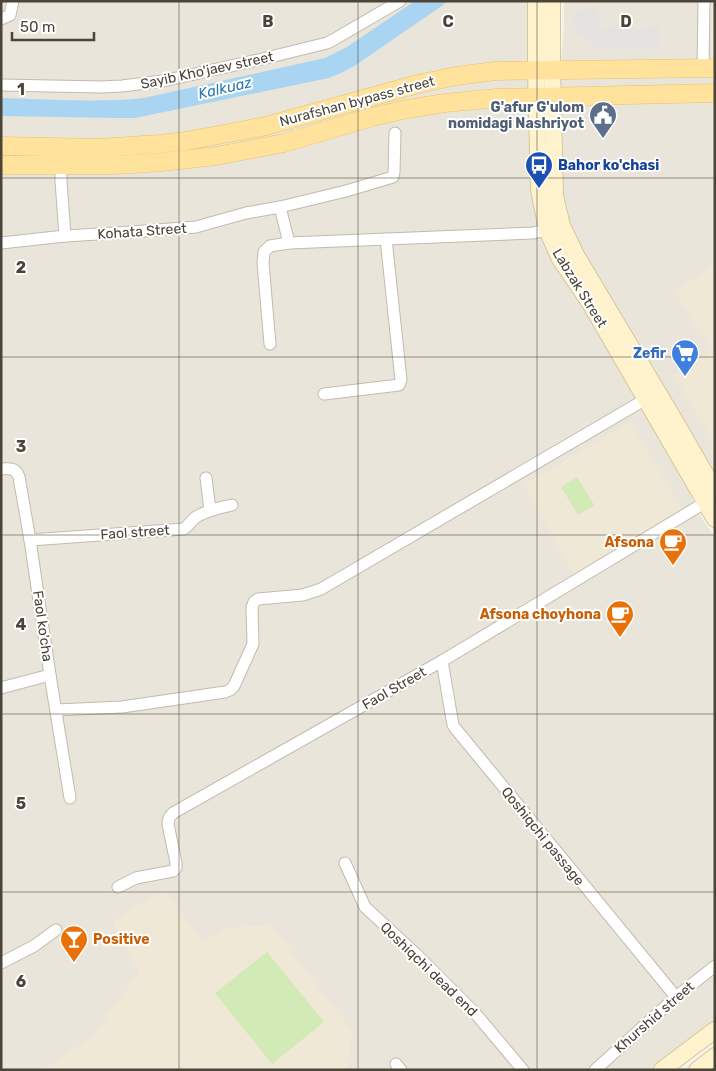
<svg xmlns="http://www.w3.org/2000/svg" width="716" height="1071" font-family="Rubik,sans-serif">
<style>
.residential{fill:#eae5da}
.education{fill:#efe8d6}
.green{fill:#d2eab5}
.parking{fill:#e5e3e0}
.water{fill:#a9d4f2}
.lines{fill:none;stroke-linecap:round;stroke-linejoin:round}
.street-casing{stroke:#c2bbae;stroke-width:13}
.secondary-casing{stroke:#d6c79b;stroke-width:18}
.primary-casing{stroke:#e6c16a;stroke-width:19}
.street{stroke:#fff;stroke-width:11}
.secondary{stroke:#fff3cd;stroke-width:16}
.primary{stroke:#ffe39c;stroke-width:18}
.grid{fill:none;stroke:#4b4439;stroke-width:1;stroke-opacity:0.55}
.labels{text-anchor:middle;stroke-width:4;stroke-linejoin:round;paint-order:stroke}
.street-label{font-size:14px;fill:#4b4439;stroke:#fff}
.service-label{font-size:14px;font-weight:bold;fill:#4e5e75;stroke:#fff;text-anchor:end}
.transit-label{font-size:14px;font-weight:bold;fill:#164399;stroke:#fff;text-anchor:start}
.shop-label{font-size:14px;font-weight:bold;fill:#366cbe;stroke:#fff;text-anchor:end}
.food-label{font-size:14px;font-weight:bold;fill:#c56008;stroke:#fff;text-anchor:end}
.water-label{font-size:15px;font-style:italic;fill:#2e7ab2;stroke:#fff}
.grid-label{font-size:16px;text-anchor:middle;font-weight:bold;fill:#4b4439;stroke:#fff;stroke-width:4;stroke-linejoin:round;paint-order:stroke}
</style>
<rect width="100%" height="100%" fill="#f6f3ec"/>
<!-- residential -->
<g class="residential">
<polygon points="1,1 529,1 528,27 530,189 547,230 647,398 697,510 715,538 715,1024 661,1070 1,1070"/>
<polygon points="564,1 715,1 715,493 576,255 554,157 564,26"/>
</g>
<!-- education -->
<g class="education">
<polygon points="715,265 715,443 713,442 674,375 712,351 674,291"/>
<polygon points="630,421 682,509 574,575 524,485"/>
<polygon points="163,890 203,942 225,928 271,925 352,1031 347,1070 44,1070 94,1035 139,972 112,922"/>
</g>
<!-- green -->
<g class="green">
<polygon points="577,477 594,505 578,515 561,487"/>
<polygon points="267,952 324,1022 272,1064 215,993"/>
</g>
<!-- parking -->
<polygon class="parking" points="596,7 602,29 633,21 635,30 659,25 661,47 596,48 575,30 574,12"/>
<!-- water -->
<path class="water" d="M415 1H447L443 5 356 65 343 72 329 78 135 118H118L1 116V98C48 99 97 103 144 98L325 58 347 47Z"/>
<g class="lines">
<!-- street casing -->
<g class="street-casing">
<g id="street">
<polyline points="1,19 10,15 13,1"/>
<polyline points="703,68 704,1"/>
<polyline points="1,85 101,87 122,86 163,81 258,60 327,43 333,40 400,1"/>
<polyline points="61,166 61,181 65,236"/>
<polyline points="1,243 65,236 131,232 196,227 246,213 280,207 346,191 393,177 394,172 395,133"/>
<polyline points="289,243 533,233 554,228"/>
<polyline points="270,344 263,263 264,252 270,246 289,243 280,207"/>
<polyline points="324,394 399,385 401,380 386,239"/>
<path d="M1 469C10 468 16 468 19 477L30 540 50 675 70 798"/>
<polyline points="206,478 210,510"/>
<path d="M30 540 184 529C189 525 192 520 196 517 208 510 219 508 232 505"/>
<polyline points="442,661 453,725 455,728 676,997"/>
<polyline points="1,688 50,675"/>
<polyline points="56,710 122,707 225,692 230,690 234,686 253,644 252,607 254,602 258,599 303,595 321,589 646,399"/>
<polyline points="345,863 365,907 416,954 475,1013 523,1070"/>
<polyline points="118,887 136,878 173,871 176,868 176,863 168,824 169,818 173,813 442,661 711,499"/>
<polyline points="1,963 34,946 56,930"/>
<polyline points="396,1064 401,1070"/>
<polyline points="595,1070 676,997 715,966"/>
</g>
</g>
<!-- secondary casing -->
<g class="secondary-casing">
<g id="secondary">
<polyline points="536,1 536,71 539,189 547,230 560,259 590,303 715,519"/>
<polyline points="552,1 552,71 555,196 562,226 576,255 678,426 715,491"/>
<polyline points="662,1070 715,1030"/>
<polyline points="697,1070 715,1056"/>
</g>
</g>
<!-- primary casing -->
<g class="primary-casing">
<g id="primary">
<polyline points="1,146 99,148 159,144 186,141 266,126 418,84 456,76 495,71 715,68"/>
<polyline points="1,165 116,165 161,162 216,156 284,143 372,117 407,109 445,103 497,98 715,93"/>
</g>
</g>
<!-- street -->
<use href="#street" class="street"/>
<!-- secondary -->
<use href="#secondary" class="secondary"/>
<!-- primary -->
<use href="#primary" class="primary"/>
</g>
<!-- grid -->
<path class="grid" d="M179 1V1070M358 1V1070M537 1V1070M1 178H715M1 357H715M1 535H715M1 714H715M1 892H715"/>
<!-- icons -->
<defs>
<g id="civic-pin" transform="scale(1.4375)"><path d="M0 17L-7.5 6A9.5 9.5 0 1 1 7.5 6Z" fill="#5c6f8a" stroke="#fff"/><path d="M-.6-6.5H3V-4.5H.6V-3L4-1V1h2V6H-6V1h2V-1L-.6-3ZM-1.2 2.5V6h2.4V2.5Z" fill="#fff"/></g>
<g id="bus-pin" transform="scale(1.4375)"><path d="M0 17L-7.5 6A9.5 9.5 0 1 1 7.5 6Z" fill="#1a4fb4" stroke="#fff"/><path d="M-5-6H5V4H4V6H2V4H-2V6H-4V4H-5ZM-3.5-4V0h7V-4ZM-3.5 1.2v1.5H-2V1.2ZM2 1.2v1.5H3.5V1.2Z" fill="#fff"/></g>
<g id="supermarket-pin" transform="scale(1.4375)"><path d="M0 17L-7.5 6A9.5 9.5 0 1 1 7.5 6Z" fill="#3f7fe0" stroke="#fff"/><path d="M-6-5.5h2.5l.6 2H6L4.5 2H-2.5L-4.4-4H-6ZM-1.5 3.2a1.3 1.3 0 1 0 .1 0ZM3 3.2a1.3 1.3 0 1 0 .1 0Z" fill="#fff"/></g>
<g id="cafe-pin" transform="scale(1.4375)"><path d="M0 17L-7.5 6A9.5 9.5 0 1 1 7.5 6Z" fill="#e8710a" stroke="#fff"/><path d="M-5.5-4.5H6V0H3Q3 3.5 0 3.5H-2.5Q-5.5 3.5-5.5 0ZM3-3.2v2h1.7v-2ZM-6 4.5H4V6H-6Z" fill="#fff"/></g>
<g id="bar-pin" transform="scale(1.4375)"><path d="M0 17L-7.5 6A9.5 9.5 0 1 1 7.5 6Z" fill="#e8710a" stroke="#fff"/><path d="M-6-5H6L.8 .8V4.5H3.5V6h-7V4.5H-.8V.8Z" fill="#fff"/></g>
</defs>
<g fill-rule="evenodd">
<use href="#civic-pin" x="603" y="115"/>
<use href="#bus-pin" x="539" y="165"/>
<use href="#supermarket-pin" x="685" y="353"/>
<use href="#cafe-pin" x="673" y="542"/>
<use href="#cafe-pin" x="620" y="614"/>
<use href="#bar-pin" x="74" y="939"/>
</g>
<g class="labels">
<!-- street labels -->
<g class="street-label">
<text transform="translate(207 70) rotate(-12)" y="5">Sayib Kho'jaev street</text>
<text transform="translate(357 101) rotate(-15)" y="5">Nurafshan bypass street</text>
<text transform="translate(142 231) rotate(-4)" y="5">Kohata Street</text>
<text transform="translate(580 288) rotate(58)" y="5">Labzak Street</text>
<text transform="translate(135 532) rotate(-4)" y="5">Faol street</text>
<text transform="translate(43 626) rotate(82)" y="5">Faol ko'cha</text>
<text transform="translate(394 688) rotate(-30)" y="5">Faol Street</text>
<text transform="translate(543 836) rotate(51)" y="5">Qoshiqchi passage</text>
<text transform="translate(429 969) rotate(44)" y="5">Qoshiqchi dead end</text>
<text transform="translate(654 1017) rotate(-41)" y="5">Khurshid street</text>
</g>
<!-- service labels -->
<g class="service-label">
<text x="584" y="112">G'afur G'ulom<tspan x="584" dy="16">nomidagi Nashriyot</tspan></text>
</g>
<!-- transit labels -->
<g class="transit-label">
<text x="558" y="170">Bahor ko'chasi</text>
</g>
<!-- shop labels -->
<g class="shop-label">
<text x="666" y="358">Zefir</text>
</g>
<!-- food labels -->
<g class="food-label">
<text x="654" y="547">Afsona</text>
<text x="601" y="619">Afsona choyhona</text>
<text x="93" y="944" text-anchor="start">Positive</text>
</g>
<!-- water labels -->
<g class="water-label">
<text transform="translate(225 88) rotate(-13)" y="5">Kalkuaz</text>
</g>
</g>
<g class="grid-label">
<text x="268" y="27">B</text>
<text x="448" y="27">C</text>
<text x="626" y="27">D</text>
<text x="21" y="95">1</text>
<text x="21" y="273">2</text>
<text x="21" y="452">3</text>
<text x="21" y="630">4</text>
<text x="21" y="809">5</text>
<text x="21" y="987">6</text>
</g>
<!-- border -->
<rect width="716" height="1071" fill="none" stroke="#4b4439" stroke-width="5"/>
<!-- scale -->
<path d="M12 32v8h82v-8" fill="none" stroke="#4b4439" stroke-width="2.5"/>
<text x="20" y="32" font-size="15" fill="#4b4439" stroke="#ffffff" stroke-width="4" paint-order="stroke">50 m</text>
</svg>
